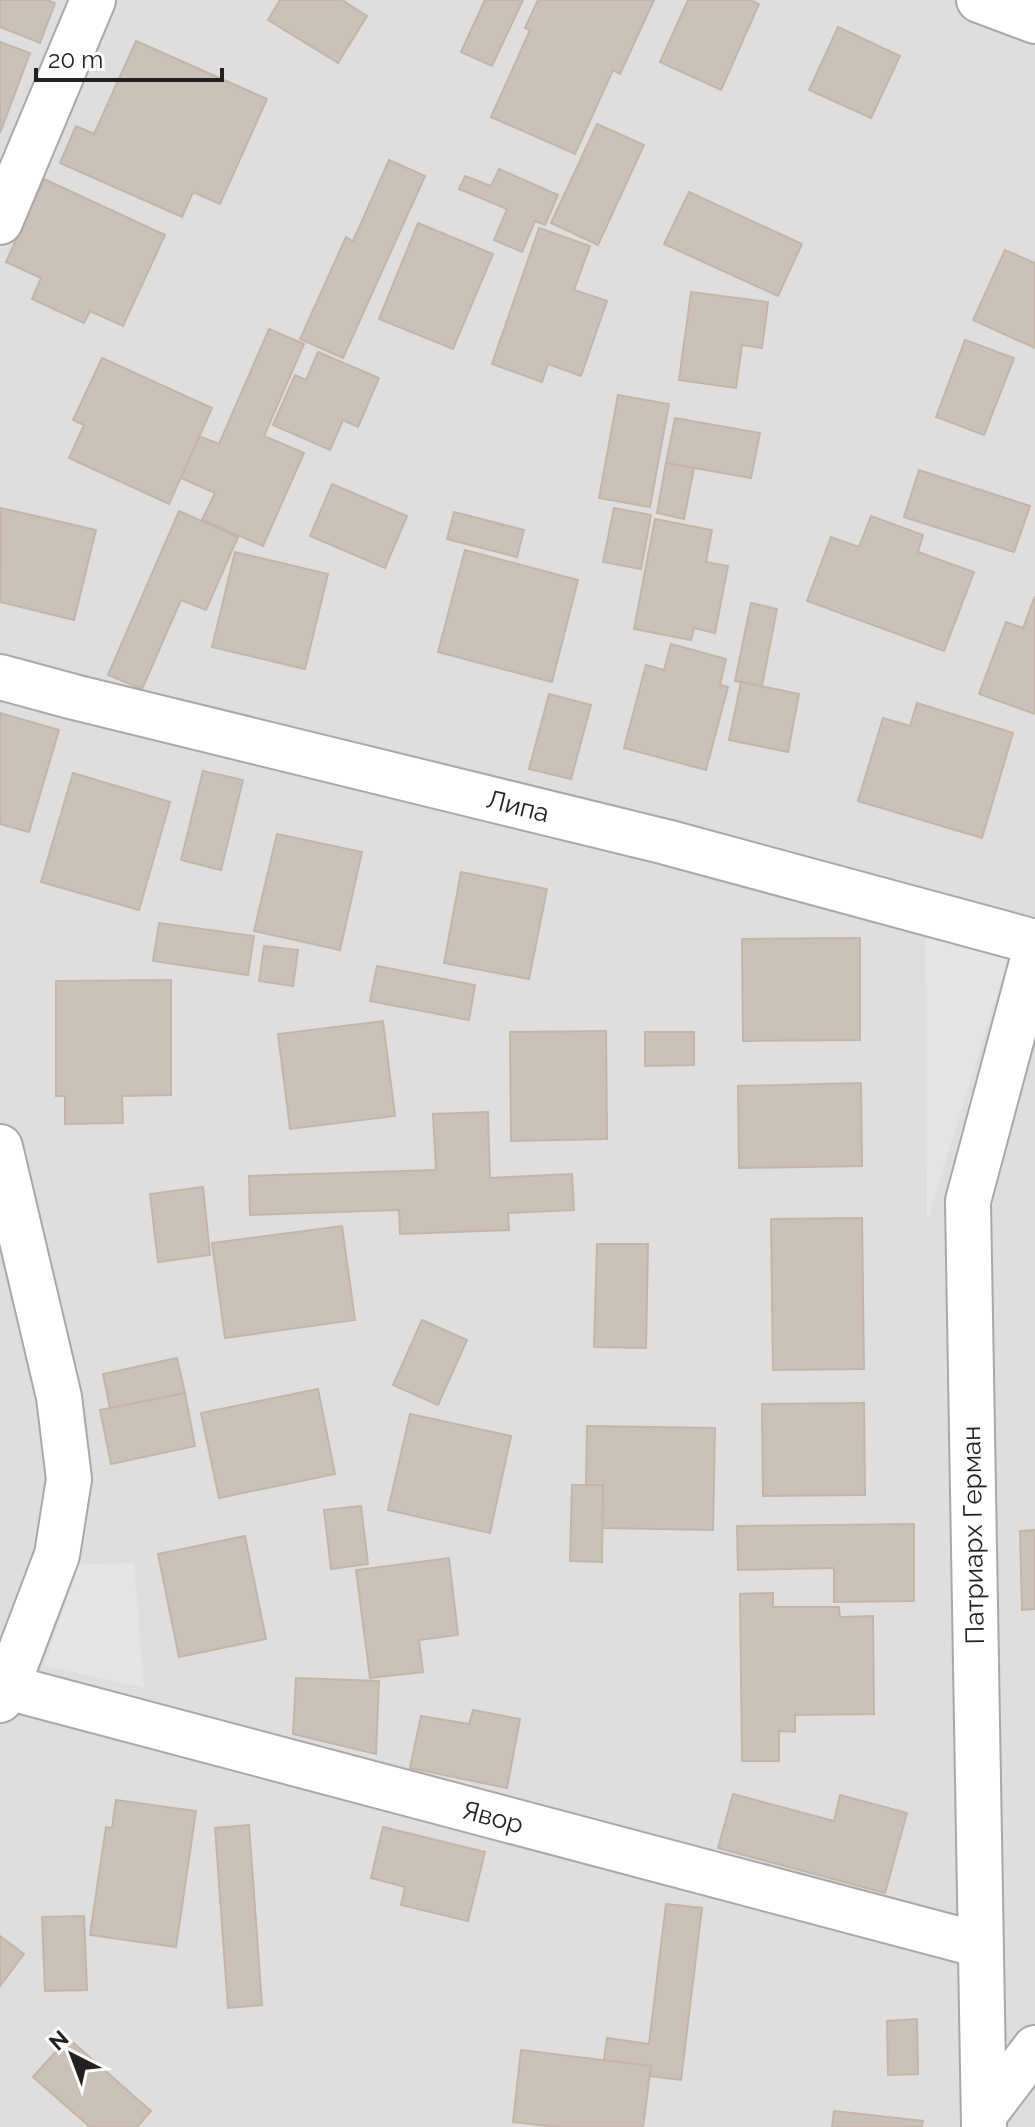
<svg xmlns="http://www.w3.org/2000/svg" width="1035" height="2127" font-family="Raleway,sans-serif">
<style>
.residential{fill:#dfdede}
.parking{fill:#e5e5e5}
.building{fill:#cac1b9;stroke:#c5b5a7;stroke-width:2}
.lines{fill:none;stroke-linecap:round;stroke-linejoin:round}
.minor-casing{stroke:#a8a8a8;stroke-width:48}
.minor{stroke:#fff;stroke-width:44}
.labels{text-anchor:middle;stroke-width:8;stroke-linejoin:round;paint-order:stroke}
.street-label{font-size:26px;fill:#212121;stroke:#fff}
</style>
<rect width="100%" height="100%" fill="#f2eee6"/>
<!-- residential -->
<rect class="residential" x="0" y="0" width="1035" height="2127"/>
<!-- parking -->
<g class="parking">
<polygon points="926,939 1010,952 927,1222"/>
<polygon points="134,1563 144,1688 44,1666 79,1564"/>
</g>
<!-- building -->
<g class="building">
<polygon points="0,0 47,0 55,3 40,43 0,27"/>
<polygon points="280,0 342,0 367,16 338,63 268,20"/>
<polygon points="485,0 523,0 492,66 461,52"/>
<polygon points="538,0 654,0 620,74 613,70 575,154 491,117 530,30 525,28"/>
<polygon points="688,0 750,0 759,4 721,90 660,62"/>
<polygon points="838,27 900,56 871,118 809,90"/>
<polygon points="136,41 267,99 220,204 193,192 182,217 60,163 76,126 94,134"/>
<polygon points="0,42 30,53 0,133"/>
<polygon points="597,124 644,145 598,245 551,223"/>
<polygon points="389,160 425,176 343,358 300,339 346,237 353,241"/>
<polygon points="499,169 558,195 545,225 535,221 522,252 494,240 507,209 459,189 465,176 491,186"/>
<polygon points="44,179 165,235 123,326 90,311 84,323 32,299 41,278 6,262"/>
<polygon points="689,192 802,244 778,296 664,244"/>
<polygon points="418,223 493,254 453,349 379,319"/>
<polygon points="539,228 590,246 574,290 607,301 581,376 548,364 542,382 492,364"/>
<polygon points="1005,250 1035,263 1035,348 973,320"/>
<polygon points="691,292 768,302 762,348 742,345 736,388 679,380"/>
<polygon points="269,329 304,344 264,436 304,453 263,546 202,520 215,493 181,478 199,436 219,444"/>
<polygon points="965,340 1014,358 984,435 936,417"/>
<polygon points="318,352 379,378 358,427 343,420 330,450 273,425 295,375 306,380"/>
<polygon points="102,358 212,408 169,504 69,458 84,425 73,420"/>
<polygon points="618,395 669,404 650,507 599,498"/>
<polygon points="675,418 760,433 751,478 666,463"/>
<polygon points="666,463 694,468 684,519 657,513"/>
<polygon points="919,470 1030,506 1014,552 904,517"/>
<polygon points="332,484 407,516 385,568 310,536"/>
<polygon points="1,508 96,530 74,620 0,602"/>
<polygon points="614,508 651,515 641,569 603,562"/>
<polygon points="179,511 238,537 206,610 181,600 142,689 108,675"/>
<polygon points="454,512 524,530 517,557 447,539"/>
<polygon points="871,516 923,535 918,552 974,572 944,651 807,601 831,537 859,547"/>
<polygon points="655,519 712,530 706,562 728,566 715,633 694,628 691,640 634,629"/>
<polygon points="465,550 578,580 552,682 438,652"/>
<polygon points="235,552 328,574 305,669 212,647"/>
<polygon points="1035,596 1035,714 979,694 1006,622 1023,628"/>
<polygon points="751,603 777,609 762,686 735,681"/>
<polygon points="671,644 726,659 720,685 728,687 706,770 624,748 646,665 664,670"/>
<polygon points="741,682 799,694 788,752 729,740"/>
<polygon points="549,694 591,705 571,779 529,769"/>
<polygon points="917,703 1013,733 982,838 858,801 883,718 910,726"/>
<polygon points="0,713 59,730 29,832 0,824"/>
<polygon points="203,771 243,780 221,870 181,860"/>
<polygon points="73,773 170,802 139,910 41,882"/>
<polygon points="277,834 362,852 340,950 254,931"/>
<polygon points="461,872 547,889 529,979 444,963"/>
<polygon points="159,923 254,936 248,975 153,961"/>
<polygon points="860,938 860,1040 743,1041 742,939"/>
<polygon points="264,946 298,950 293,986 259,981"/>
<polygon points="377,966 475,985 469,1020 370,1001"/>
<polygon points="171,980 171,1095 122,1096 123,1123 65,1124 65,1096 56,1096 56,981"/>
<polygon points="383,1021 395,1116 290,1129 278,1034"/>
<polygon points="606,1031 607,1139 511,1141 510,1032"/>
<polygon points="645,1032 694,1032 694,1065 645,1066"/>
<polygon points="861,1083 862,1166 739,1168 738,1086"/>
<polygon points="488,1112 490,1178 572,1174 574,1210 508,1213 509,1230 400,1234 399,1210 250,1215 249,1176 436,1170 433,1114"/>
<polygon points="203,1187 210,1255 158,1262 150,1194"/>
<polygon points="862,1218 864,1369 773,1370 771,1219"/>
<polygon points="342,1226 355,1320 225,1338 212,1243"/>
<polygon points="597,1244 648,1244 646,1348 594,1347"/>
<polygon points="422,1320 467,1340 438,1405 393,1385"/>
<polygon points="177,1358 185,1393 110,1408 103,1374"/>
<polygon points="318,1389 335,1474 219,1498 201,1413"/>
<polygon points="185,1393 195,1446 111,1464 100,1410"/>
<polygon points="864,1403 865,1495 763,1496 762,1404"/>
<polygon points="410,1414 511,1436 490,1533 388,1510"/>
<polygon points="587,1426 715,1428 713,1530 602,1528 603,1485 586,1485"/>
<polygon points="572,1485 603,1485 602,1562 570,1561"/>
<polygon points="361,1506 368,1564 331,1569 324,1510"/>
<polygon points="914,1524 914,1601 834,1602 834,1568 738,1570 737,1526"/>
<polygon points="1035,1530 1035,1609 1022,1610 1020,1531"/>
<polygon points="245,1536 266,1639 179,1657 158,1554"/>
<polygon points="449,1558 458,1635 419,1640 423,1672 370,1678 356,1570"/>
<polygon points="773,1593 773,1607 839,1607 840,1617 873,1616 874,1714 795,1715 795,1732 779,1731 779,1761 742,1761 740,1594"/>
<polygon points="296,1678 379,1681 376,1754 293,1734"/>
<polygon points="473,1710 520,1719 507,1788 410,1768 421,1716 469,1724"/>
<polygon points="733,1794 834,1821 840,1795 907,1813 885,1893 718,1848"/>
<polygon points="116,1800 196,1811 176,1947 90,1935 106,1827 112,1828"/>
<polygon points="249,1825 262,2005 228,2008 215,1828"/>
<polygon points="383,1827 485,1852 468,1921 401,1905 405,1887 371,1878"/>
<polygon points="666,1904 702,1908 681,2080 649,2076 651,2066 604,2060 607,2038 649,2044"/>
<polygon points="84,1916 87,1990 45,1991 42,1917"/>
<polygon points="0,1936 24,1954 0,1986"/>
<polygon points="917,2019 918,2074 888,2075 887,2021"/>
<polygon points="68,2038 151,2111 137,2127 90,2127 33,2077"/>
<polygon points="521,2050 651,2066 643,2127 558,2127 513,2122"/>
<polygon points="834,2111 923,2121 922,2127 832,2127"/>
</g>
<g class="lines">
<!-- minor casing -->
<g class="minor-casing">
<g id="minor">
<polyline points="979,0 1035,21"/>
<polyline points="0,222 93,0"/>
<polyline points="0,677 74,697 666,842 1035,942"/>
<polyline points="0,1147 59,1397 69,1479 57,1555 7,1687 0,1700"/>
<polyline points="7,1687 980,1945"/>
<polyline points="984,2115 1035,2048"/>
<polyline points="984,2127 968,1201 1035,951"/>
</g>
</g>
<!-- minor -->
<use href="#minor" class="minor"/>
</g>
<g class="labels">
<!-- street labels -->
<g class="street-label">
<text transform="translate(518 806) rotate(14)" y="9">Липа</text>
<text transform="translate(973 1535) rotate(-91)" y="9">Патриарх Герман</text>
<text transform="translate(493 1817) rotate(15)" y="9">Явор</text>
</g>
</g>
<!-- north arrow -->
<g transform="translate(72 2055) rotate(318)" stroke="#ffffff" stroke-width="6" paint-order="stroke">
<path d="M0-6L14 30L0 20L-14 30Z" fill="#212121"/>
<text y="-12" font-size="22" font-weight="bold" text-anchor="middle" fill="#212121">N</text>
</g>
<!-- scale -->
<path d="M36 68v12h186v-12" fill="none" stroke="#212121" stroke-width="4"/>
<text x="48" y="68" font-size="24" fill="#212121" stroke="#ffffff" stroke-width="6" paint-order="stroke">20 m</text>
</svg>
